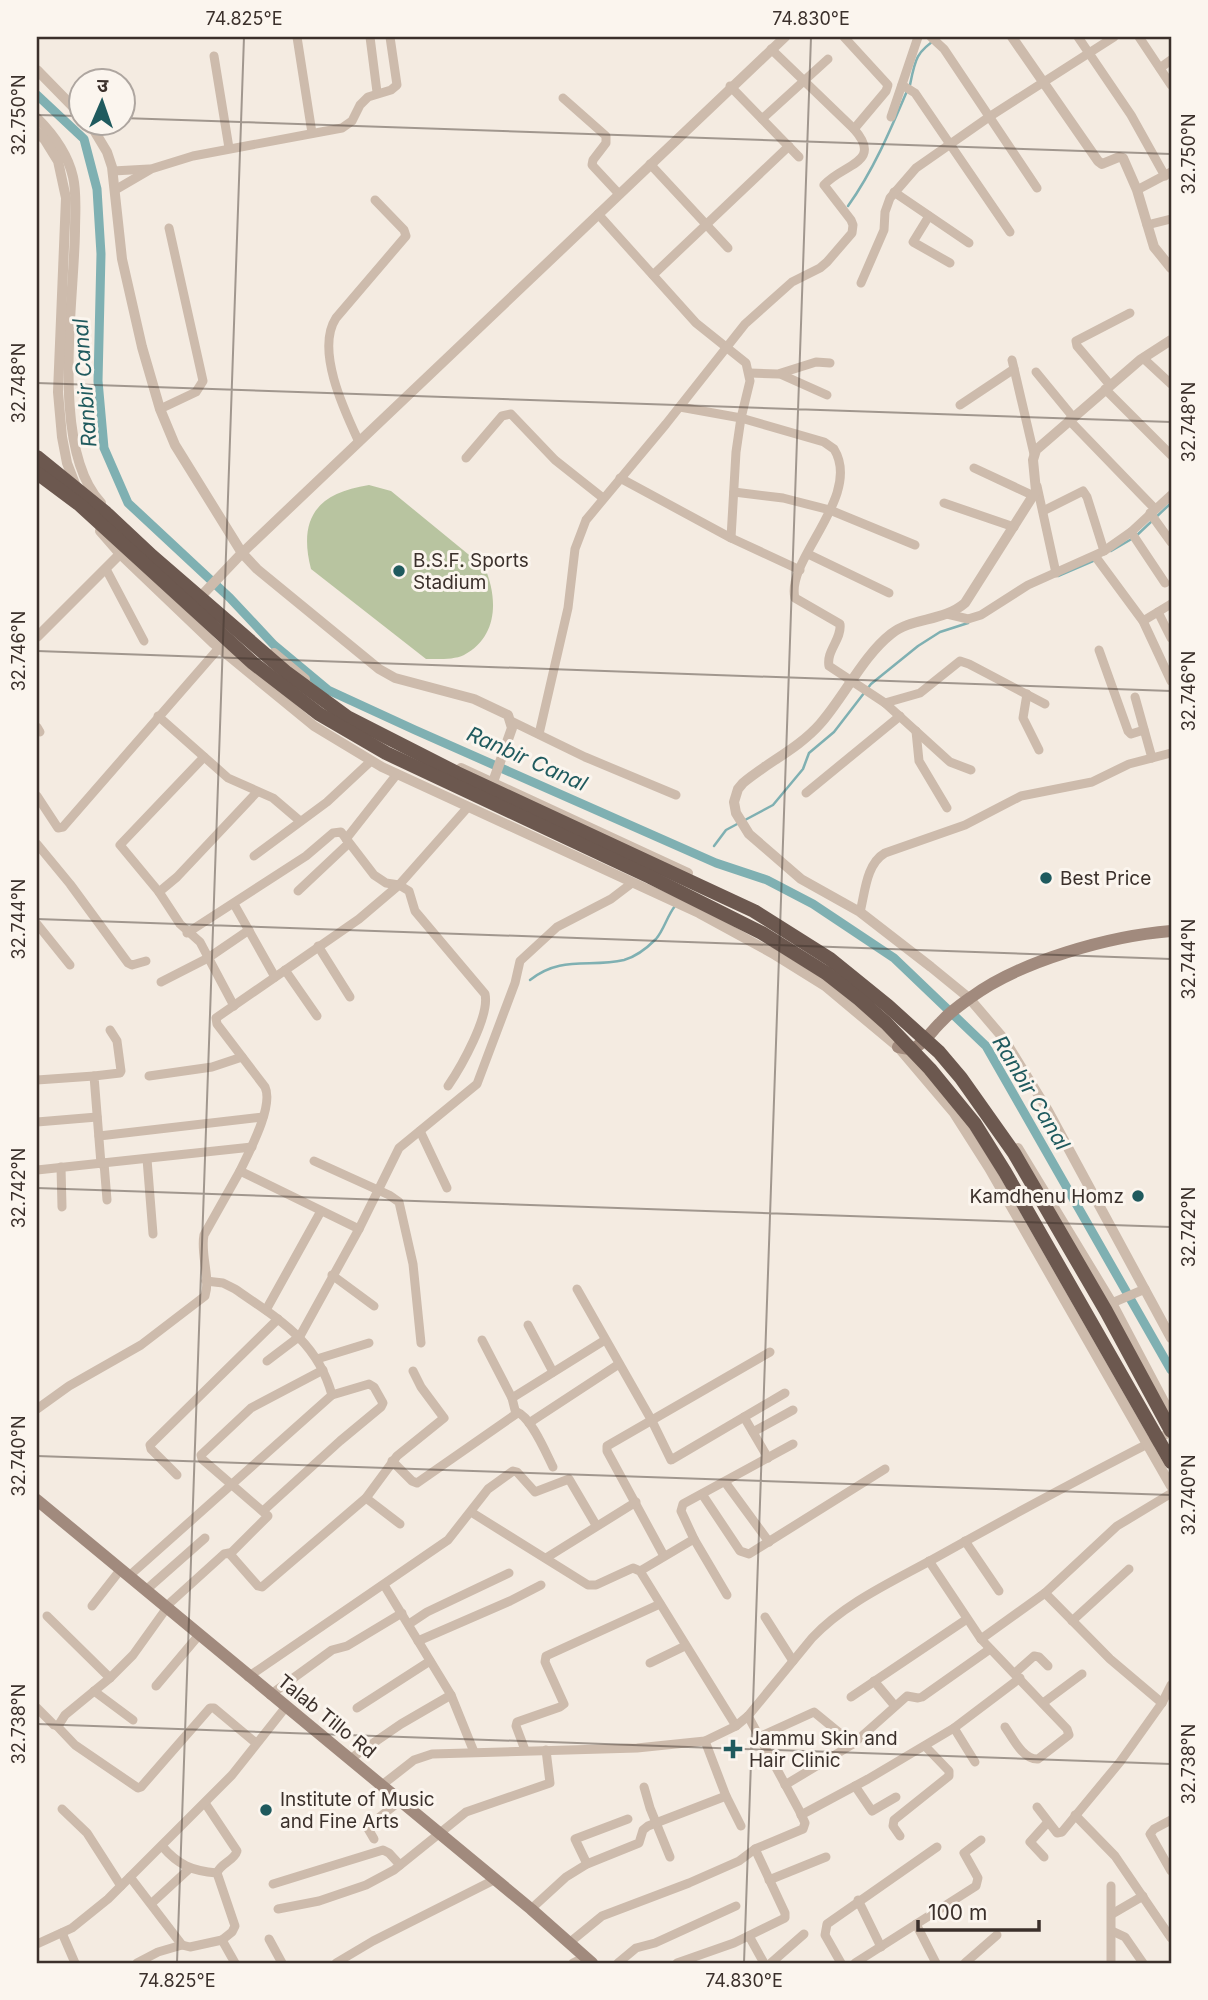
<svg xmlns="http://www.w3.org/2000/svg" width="1208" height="2000" font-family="Inter,'Noto Sans Devanagari',sans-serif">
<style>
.green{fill:#b8c4a0}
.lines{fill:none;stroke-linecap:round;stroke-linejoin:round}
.stream{stroke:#7fb0b2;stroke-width:2.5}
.canal{stroke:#7fb0b2;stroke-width:9}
.minor{stroke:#cdbbac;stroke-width:9}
.tertiary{stroke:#cdbbac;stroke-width:10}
.secondary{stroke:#a18a7d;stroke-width:12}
.trunk{stroke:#6c584f;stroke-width:14}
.ticks{fill:none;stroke:#3b302b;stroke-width:2;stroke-opacity:0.45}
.poi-dot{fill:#1f5a5e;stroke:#fbf5ee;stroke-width:2.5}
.labels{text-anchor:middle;stroke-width:6;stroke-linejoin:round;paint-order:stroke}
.poi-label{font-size:19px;fill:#3b302b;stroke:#fbf5ee;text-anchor:start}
.street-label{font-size:19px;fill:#3b302b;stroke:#fbf5ee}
.water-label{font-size:21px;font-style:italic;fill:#1f5a5e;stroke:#fbf5ee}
.neatline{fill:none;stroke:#3b302b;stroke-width:2.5}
.ticks-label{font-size:18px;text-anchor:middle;fill:#3b302b}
</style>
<rect width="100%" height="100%" fill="#f4ebe1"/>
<!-- green -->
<path class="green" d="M369 485 391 491 485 568C498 599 498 637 464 655 454 660 437 659 426 659L311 569C298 518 317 493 369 485Z"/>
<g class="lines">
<!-- stream -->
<g class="stream">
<path d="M910 85C915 59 916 52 939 37"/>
<path d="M848 206C873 171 890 131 907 91"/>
<polyline points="1111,551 1135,537 1171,503"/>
<polyline points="1058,576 1093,561"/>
<polyline points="745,820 773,805 803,769 809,753 834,732 871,684 918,646 940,632 968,623"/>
<polyline points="714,846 726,830 739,823"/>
<path d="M530 980C561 955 590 968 624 960 635 957 648 947 656 939 664 930 667 916 675 906"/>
</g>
<!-- canal -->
<polyline class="canal" points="37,95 84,139 97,189 101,254 98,381 104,448 128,503 230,598 274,645 328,690 415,730 716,863 767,880 813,904 894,958 986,1046 1171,1370"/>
<!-- minor -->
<g class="minor">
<polyline points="297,37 312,133"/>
<polyline points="370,37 377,92"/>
<polyline points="844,37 888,85 886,91 854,129"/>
<polyline points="931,37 944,49 1037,188"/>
<polyline points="1078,37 1131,115 1165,176"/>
<polyline points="1139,37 1171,85"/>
<polyline points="214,56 229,148"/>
<polyline points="1160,68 1171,60"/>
<polyline points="902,85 915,93 1010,232"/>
<polyline points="730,86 799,157"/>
<polyline points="563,98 606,136 606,143 593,160 592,165 619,194"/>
<polyline points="891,117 918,37"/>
<polyline points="762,119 828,59"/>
<polyline points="650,164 728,248"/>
<polyline points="113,171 149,169"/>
<polyline points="115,190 151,169 193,156 342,128 352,121 360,105 368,97 391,90 397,85 390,37"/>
<polyline points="1137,190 1171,172"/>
<polyline points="894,192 969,243"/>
<polyline points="598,214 696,323 746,363 750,381 741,418 736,452 731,538"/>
<polyline points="929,216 913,242 950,263"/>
<polyline points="1147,225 1171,219"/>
<polyline points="653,275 789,146"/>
<polyline points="861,283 884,230 885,212 890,198 916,168 989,117 1114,37"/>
<polyline points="1143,358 1171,384"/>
<polyline points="1012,360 1034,454"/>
<polyline points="1036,372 1073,417"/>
<polyline points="750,373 778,374 816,362 830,363"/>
<polyline points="780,374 827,395"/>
<polyline points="1110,385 1077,346 1076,341 1130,313"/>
<polyline points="1105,389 1171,455"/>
<polyline points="960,405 1014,369"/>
<path d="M680 407 741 418 824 442 834 449C863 496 785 560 795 598L840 624C842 639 826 651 829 666L885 703 950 762 971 770"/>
<polyline points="160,409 196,392 203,381 169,228"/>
<polyline points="1069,420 1155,509"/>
<path d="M359 442C345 412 315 350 336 318L406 236 404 230 375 200"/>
<polyline points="466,458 502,416 511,414 555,460 603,498"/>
<polyline points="974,468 1034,496"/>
<polyline points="620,478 731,538 800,570"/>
<polyline points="1037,486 1056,573"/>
<polyline points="734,492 783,498 830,510 915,545"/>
<polyline points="944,503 1014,527"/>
<polyline points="1043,511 1083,491 1087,497 1104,551"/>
<polyline points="1150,513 1171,542"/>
<polyline points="1131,532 1165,583"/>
<polyline points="808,554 889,593"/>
<polyline points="1095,556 1143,621 1171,681"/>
<polyline points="106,569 144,641"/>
<polyline points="1158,612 1171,638"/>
<polyline points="947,614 968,619 981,615 1028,585 1104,551 1131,532 1171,495"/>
<polyline points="1143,621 1171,604"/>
<polyline points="1099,650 1128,731 1131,734 1144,730"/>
<polyline points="1027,694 1023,718 1039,750"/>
<polyline points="1135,697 1152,758"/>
<polyline points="885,703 920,693 960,661 969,664 1045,704"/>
<polyline points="158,716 228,778 273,798 300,821"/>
<polyline points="511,721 585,757 676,795"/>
<polyline points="37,727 40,732"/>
<polyline points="916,731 919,761 947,808"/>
<path d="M539 734 568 608 575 549 586 520 666 424 745 324 792 282 820 268 827 262 852 233 853 225 851 220 824 185C842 164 884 163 854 129L771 49"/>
<polyline points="204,757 120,845 159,892 180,924 200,942 234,1006"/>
<polyline points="806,793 900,716"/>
<polyline points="37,796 58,828 63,827 219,648"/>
<polyline points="346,839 397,774"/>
<polyline points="37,844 70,884 128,963 132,965 146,961"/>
<polyline points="254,856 327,802 371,761"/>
<polyline points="298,891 349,843"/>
<polyline points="159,892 177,877 257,792"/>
<polyline points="234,904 275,977"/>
<path d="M860 912C865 893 866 864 885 853L965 825 1021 796 1092 782 1129 764 1171 753"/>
<polyline points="37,924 70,965"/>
<path d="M187 933 306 856 333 833 341 832 374 875 386 883 399 885 409 891 415 911 485 994C490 1016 461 1067 448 1086"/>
<polyline points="318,946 350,997"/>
<polyline points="285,970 317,1016"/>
<polyline points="161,982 208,958 249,930"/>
<polyline points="149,1076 212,1067 242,1057"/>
<polyline points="37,1080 94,1076"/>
<polyline points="37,1122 97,1117"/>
<polyline points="420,1131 447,1188"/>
<polyline points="99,1136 263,1117"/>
<polyline points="147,1159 153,1234"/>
<polyline points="314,1161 389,1195 399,1202 413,1264 421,1343"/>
<polyline points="104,1163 107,1200"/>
<polyline points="101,1164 94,1076 120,1073 121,1071 117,1041 110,1030"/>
<polyline points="61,1167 62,1207"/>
<polyline points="37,1170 252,1147"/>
<path d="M240 1171C249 1152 274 1106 265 1087L217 1024 216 1018 359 919 399 885 468 807"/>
<polyline points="332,1275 374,1306"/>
<polyline points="577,1289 652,1421 671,1460 785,1393"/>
<polyline points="1112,1303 1145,1289"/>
<polyline points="266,1310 321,1211"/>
<polyline points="528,1325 553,1372"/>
<polyline points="317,1359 369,1343"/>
<polyline points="267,1361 300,1336 359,1229 399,1148 477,1084 515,983 520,961 557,927 611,899 632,883"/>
<polyline points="512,1398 605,1340"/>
<path d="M37 1409 69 1386 141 1345 205 1296C211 1277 200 1255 204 1235L240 1171 359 1229"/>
<path d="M517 1412C531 1417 546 1453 553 1467"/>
<polyline points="744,1417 768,1458"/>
<polyline points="529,1423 619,1364"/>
<polyline points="753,1432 793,1410"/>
<polyline points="392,1461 412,1481 417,1483 516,1414 512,1398 482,1340"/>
<polyline points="177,1475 151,1449 150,1445 278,1319"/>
<polyline points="725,1482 769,1542"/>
<polyline points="702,1494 740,1551 749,1554 885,1469"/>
<polyline points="366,1498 400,1524"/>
<polyline points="263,1511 340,1441 381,1407 383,1403 374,1387 369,1384 332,1395"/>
<polyline points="471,1512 588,1585 596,1585 633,1568 640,1571 736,1726"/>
<polyline points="694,1539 727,1595"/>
<polyline points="965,1541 999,1591"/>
<polyline points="230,1554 268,1516 202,1459 201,1455 251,1408 323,1370"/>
<polyline points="664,1556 607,1451 607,1446 770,1352"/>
<polyline points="546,1558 636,1502"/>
<path d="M929 1561 981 1639 1067 1729 1069 1735 1038 1759C1023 1760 1013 1738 1005 1727"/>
<polyline points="640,1571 694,1539 681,1511 683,1504 793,1444"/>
<path d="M129 1576 332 1395C317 1340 278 1319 235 1289L223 1283 206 1281"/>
<polyline points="384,1585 451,1695 474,1752"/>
<polyline points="146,1590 205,1538"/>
<polyline points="1045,1593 1110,1659 1162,1703"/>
<polyline points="92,1606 121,1569"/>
<polyline points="47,1616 110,1678"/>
<polyline points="765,1617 793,1661"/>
<polyline points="1072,1621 1129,1569"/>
<polyline points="409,1624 427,1612 509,1573"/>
<polyline points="981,1639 1045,1593 1117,1526 1170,1494"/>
<polyline points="418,1641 510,1601 541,1585"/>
<polyline points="650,1663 685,1646"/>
<polyline points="1015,1673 1034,1656 1039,1657 1048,1666"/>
<polyline points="248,1677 448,1540 488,1489 513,1471 517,1472 535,1492 569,1479 596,1525"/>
<polyline points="874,1681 895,1706"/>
<polyline points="156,1686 199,1635"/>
<polyline points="94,1691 133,1720"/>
<polyline points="270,1695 332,1650 347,1646 402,1613"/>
<polyline points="851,1697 967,1619"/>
<polyline points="1043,1703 1082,1674"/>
<polyline points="37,1708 54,1725 58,1726 65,1715 110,1678 133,1655 171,1602 224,1554 229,1553 258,1586 262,1587 366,1498 397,1456 444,1418 421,1387 413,1371"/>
<polyline points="357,1708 430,1661"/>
<polyline points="57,1726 75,1745 138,1788 141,1787 210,1708 214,1708 256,1743"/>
<polyline points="954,1728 975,1762"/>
<polyline points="759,1737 814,1712 853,1744"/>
<polyline points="705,1741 726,1796 741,1826"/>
<polyline points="525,1750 516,1726 517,1722 560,1707 564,1704 545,1662 546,1656 660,1604"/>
<polyline points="350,1759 401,1724 451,1695"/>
<path d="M382 1785 414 1760 432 1754 637 1748 705 1741 736 1726 748 1716 812 1638C846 1602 894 1581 937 1557 1014 1514 1092 1472 1171 1432"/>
<polyline points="785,1785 853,1744 907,1696 918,1698 922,1697 990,1649"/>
<polyline points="855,1786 872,1811 896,1797"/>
<polyline points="644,1787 650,1808 670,1857"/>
<path d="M205 1803 237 1851C234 1861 221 1863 217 1873L235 1926 232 1932 222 1940"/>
<polyline points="1037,1807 1057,1833 1062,1832 1120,1762 1162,1703 1171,1685"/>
<polyline points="62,1809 87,1833 121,1886"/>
<polyline points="801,1815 868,1779 954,1728 1020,1678"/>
<polyline points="1075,1815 1115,1856 1171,1938"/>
<polyline points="1171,1820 1154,1829 1150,1834 1171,1871"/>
<polyline points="900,1836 893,1826 894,1820 949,1776 949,1771 925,1746"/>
<polyline points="374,1839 367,1827 400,1801"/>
<path d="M162 1846C178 1865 192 1871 217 1873"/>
<polyline points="1044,1857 1030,1842 1048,1822"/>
<polyline points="587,1864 575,1839 628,1819"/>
<polyline points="130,1877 182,1945 190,1947 222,1940 235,1963"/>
<polyline points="769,1880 826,1857"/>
<polyline points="273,1884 383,1850 389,1853 400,1865"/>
<polyline points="1111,1886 1111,1963"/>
<polyline points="858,1900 881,1947"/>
<polyline points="152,1903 189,1869"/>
<polyline points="278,1909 319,1901 366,1885 394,1870 466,1812 550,1783 546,1750"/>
<polyline points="531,1909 566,1877 587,1864 639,1843 643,1830 648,1826 726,1796"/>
<polyline points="1112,1914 1143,1896"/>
<polyline points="916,1924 936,1963"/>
<polyline points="1112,1931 1125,1937 1143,1963"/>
<polyline points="62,1933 75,1963"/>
<polyline points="749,1936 764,1963"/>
<polyline points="269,1939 282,1963"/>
<polyline points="569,1943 602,1916 689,1883 739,1861 755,1849 803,1829 805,1823 799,1810 748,1716"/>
<polyline points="37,1944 72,1928 108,1899 232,1775 285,1708"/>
<polyline points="137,1963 158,1952 182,1945"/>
<polyline points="336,1963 373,1941 494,1880"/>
<polyline points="573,1963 585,1957"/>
<polyline points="618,1963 636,1948 655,1943 736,1906"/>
<polyline points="677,1963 734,1943 785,1918 785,1913 755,1849"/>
<polyline points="771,1963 804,1934"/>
<polyline points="841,1963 825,1935 827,1924 937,1847"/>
<polyline points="855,1963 976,1886 978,1878 964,1853 981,1840"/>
<polyline points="965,1963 997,1935"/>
</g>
<!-- tertiary -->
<g class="tertiary">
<polyline points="1012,37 1098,161 1102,164 1119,157 1123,158 1137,190 1154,247 1171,268"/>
<polyline points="37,70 80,114"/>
<path d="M37 118C53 134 68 155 73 177 77 194 75 213 75 231 74 302 50 449 101 503"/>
<polyline points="89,122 107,152 112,167 122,259 142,347 160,409 175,445 242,553 257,569 379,669 395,678 474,699 508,715 512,728 493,782"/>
<polyline points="37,132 45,140 58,161 66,198 58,392 62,437 67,463 77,489"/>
<path d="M1171 340 1140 360 1036 450 1033 460 1036 491 965 603C943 622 912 617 891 634 863 656 844 697 820 724 799 748 768 762 743 783L738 789 734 802 736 813 749 834 801 879 860 912 931 967 969 998 1004 1039 1047 1109 1171 1338"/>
<polyline points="100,531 120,554 213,643 314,726 382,767 699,913 772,953 825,986 898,1047 954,1113 989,1168 1171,1486"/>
<polyline points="204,593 242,553 785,37"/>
<polyline points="37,637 124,550"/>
<polyline points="274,653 305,679"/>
<polyline points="461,768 688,873"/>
<polyline points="1018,1148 1112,1303 1171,1415"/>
</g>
<!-- secondary -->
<g class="secondary">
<path d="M898 1047C904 1048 909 1050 914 1048 924 1044 933 1029 941 1022 949 1013 960 1005 970 998 1020 961 1109 936 1171 931"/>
<polyline points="37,1500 531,1909 592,1963"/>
</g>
<!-- trunk -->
<g class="trunk">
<polyline points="37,457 106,513 152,556 287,673 347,717 457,773 754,911 830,959 888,1006 939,1052 961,1078 1014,1153 1106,1311 1171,1431"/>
<polyline points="37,473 80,505 253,663 319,714 386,753 650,877 762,933 826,973 859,999 886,1023 930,1069 975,1124 1005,1172 1171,1462"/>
</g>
</g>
<!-- ticks -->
<path class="ticks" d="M37 115 80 116M122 118 1171 154M37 383 1171 422M37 651 1171 691M37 919 1171 959M37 1188 1171 1227M37 1456 1171 1495M37 1724 1171 1764M177 1963 244 37M744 1963 811 37"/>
<!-- markers -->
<g class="poi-dot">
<circle cx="399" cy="571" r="7"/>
<circle cx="1046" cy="878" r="7"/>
<circle cx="1138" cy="1196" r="7"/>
<path d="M729.5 1738.5h7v7h7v7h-7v7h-7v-7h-7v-7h7z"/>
<circle cx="266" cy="1810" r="7"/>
</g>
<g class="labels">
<!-- poi labels -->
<g class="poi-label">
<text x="413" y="567">B.S.F. Sports<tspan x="413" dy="22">Stadium</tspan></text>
<text x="1060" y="885">Best Price</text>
<text x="1124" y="1203" text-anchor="end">Kamdhenu Homz</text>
<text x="749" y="1745">Jammu Skin and<tspan x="749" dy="22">Hair Clinic</tspan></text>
<text x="280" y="1806">Institute of Music<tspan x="280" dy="22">and Fine Arts</tspan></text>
</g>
<!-- street labels -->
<g class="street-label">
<text transform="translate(327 1716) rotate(39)" y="7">Talab Tillo Rd</text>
</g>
<!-- water labels -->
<g class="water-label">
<text transform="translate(85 383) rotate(-94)" y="7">Ranbir Canal</text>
<text transform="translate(527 759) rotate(24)" y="7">Ranbir Canal</text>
<text transform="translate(1031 1093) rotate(59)" y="7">Ranbir Canal</text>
</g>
</g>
<!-- border -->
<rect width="1208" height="2000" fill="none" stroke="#fbf5ee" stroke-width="77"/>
<!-- north arrow -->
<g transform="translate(102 102) rotate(2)"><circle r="33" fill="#fbf5ee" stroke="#aea6a0" stroke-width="2"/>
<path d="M0-5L12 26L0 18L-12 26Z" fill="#1f5a5e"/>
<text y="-10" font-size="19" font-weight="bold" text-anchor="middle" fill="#3b302b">उ</text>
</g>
<!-- scale -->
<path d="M918 1920v10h121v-10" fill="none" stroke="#3b302b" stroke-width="3.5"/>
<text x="928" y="1920" font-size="21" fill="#3b302b" stroke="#fbf5ee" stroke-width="5" paint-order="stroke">100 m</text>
<rect x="38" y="38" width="1132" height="1924" class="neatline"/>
<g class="ticks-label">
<text x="244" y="25">74.825°E</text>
<text x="811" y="25">74.830°E</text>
<text transform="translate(19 115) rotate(-90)" y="6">32.750°N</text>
<text transform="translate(1189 154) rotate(-90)" y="6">32.750°N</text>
<text transform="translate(19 383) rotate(-90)" y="6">32.748°N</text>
<text transform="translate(1189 422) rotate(-90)" y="6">32.748°N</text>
<text transform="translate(19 651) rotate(-90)" y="6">32.746°N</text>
<text transform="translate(1189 691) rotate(-90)" y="6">32.746°N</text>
<text transform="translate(19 919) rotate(-90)" y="6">32.744°N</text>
<text transform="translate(1189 959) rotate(-90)" y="6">32.744°N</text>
<text transform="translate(19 1188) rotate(-90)" y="6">32.742°N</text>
<text transform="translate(1189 1227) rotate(-90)" y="6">32.742°N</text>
<text transform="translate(19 1456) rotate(-90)" y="6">32.740°N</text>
<text transform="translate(1189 1495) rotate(-90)" y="6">32.740°N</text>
<text transform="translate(19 1724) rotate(-90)" y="6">32.738°N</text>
<text transform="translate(1189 1764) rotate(-90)" y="6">32.738°N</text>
<text x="177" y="1987">74.825°E</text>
<text x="744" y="1987">74.830°E</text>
</g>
</svg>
